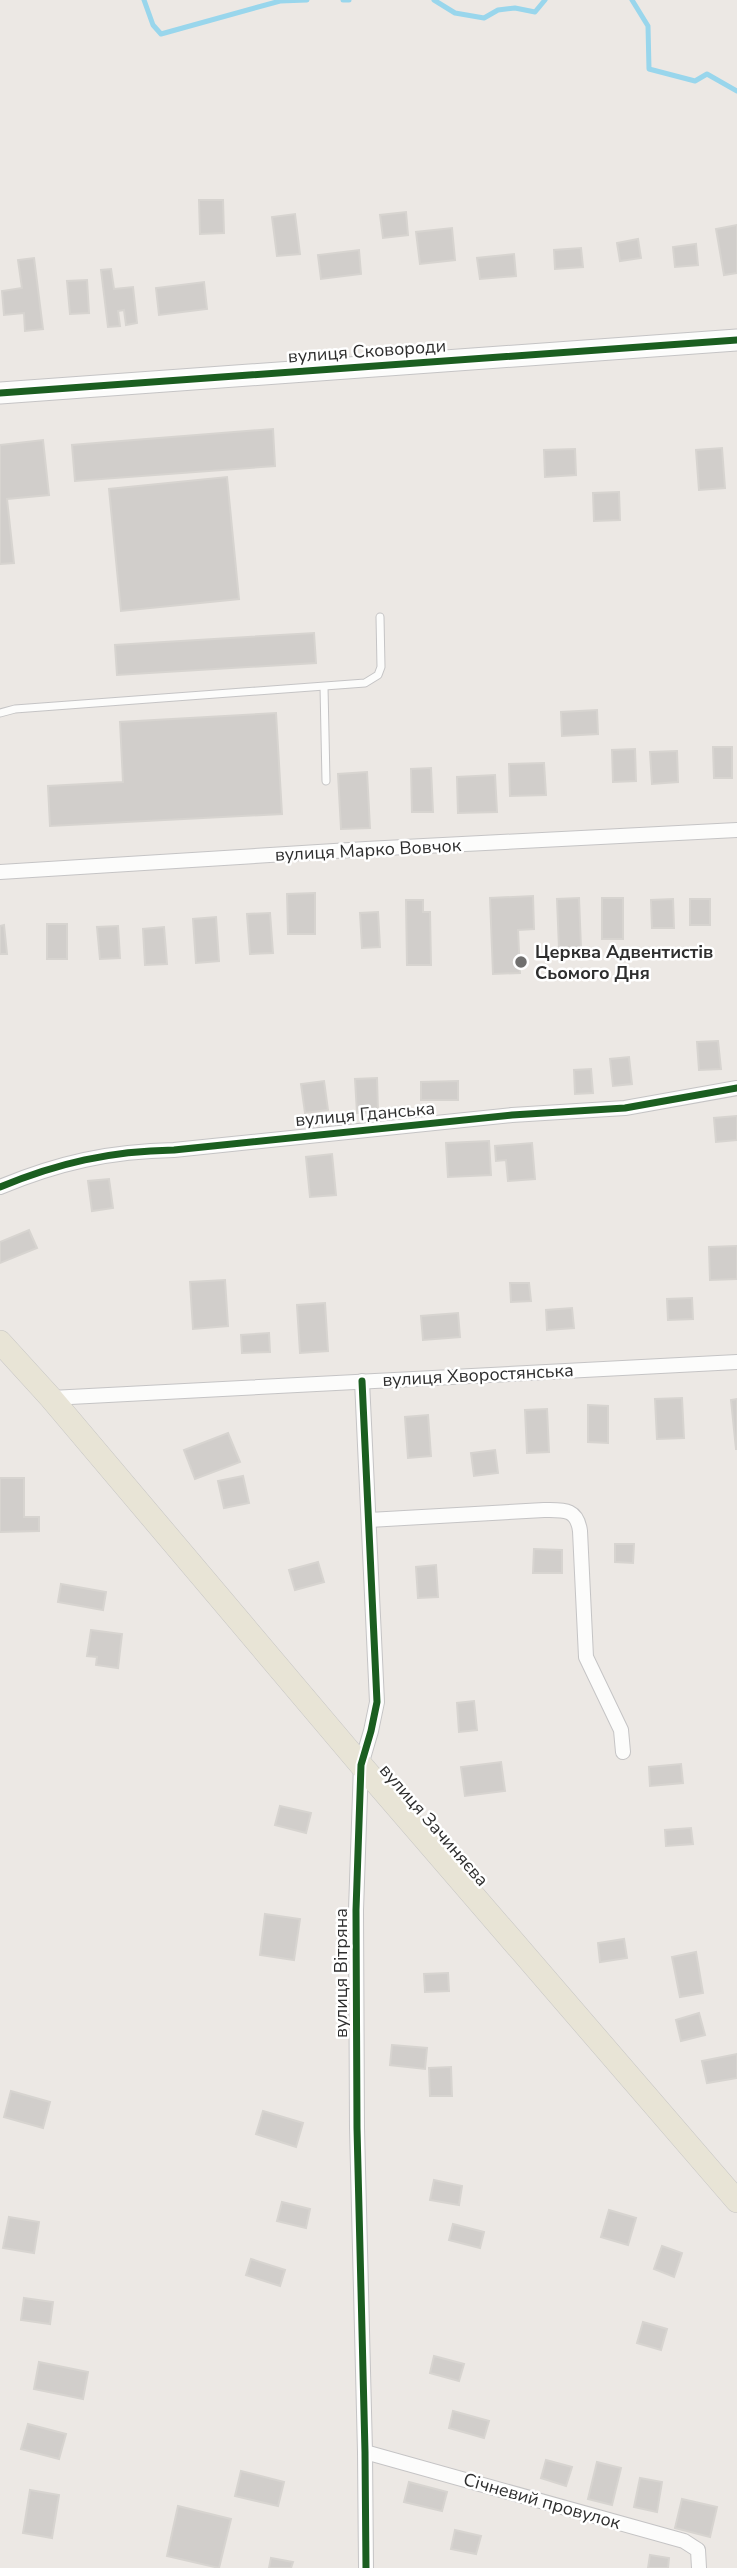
<svg xmlns="http://www.w3.org/2000/svg" width="737" height="2568" font-family="'Nunito Sans',sans-serif">
<style>
.lines{fill:none;stroke-linecap:round;stroke-linejoin:round}
.stream{stroke:#99d6ec;stroke-width:5}
.building{fill:#d1cecb;stroke:#d7d4d0;stroke-width:2}
.lane-casing{stroke:#c5c4c5;stroke-width:9}
.street-casing{stroke:#c5c4c5;stroke-width:16}
.secondary-casing{stroke:#c5c4c5;stroke-width:23}
.primary-casing{stroke:#c6c5c4;stroke-width:24}
.lane{stroke:#fcfcfb;stroke-width:7}
.street{stroke:#fcfcfb;stroke-width:14}
.secondary{stroke:#fcfcfb;stroke-width:21}
.primary{stroke:#e8e4d6;stroke-width:23}
.cycleway-casing{stroke:#fff;stroke-width:11}
.cycleway{stroke:#1b5e20;stroke-width:7}
.poi-dot{fill:#706f6e;stroke:#fff;stroke-width:2.5}
.labels{text-anchor:middle;stroke-width:5;stroke-linejoin:round;paint-order:stroke}
.street-label{font-size:18px;fill:#2e2e2e;stroke:#fff}
.poi-label{font-size:18px;font-weight:bold;fill:#2e2e2e;stroke:#fff;text-anchor:start}
</style>
<rect width="100%" height="100%" fill="#ece8e4"/>
<g class="lines">
<!-- stream -->
<g class="stream">
<polyline points="144,0 153,25 161,34 280,1 307,0"/>
<polyline points="343,0 349,0"/>
<polyline points="434,0 455,13 484,18 498,10 515,8 535,12 545,0"/>
<polyline points="632,0 648,26 649,69 695,81 707,74 737,91"/>
</g>
</g>
<!-- building -->
<g class="building">
<polygon points="199,200 223,200 224,233 200,234"/>
<polygon points="406,212 408,235 383,238 380,215"/>
<polygon points="295,214 300,254 277,256 272,217"/>
<polygon points="737,225 737,273 724,275 716,229"/>
<polygon points="452,228 455,260 420,264 416,232"/>
<polygon points="638,239 641,258 620,261 617,243"/>
<polygon points="696,244 698,265 675,267 673,247"/>
<polygon points="581,248 583,267 555,269 554,250"/>
<polygon points="359,250 361,274 321,279 318,255"/>
<polygon points="514,254 516,276 480,279 477,258"/>
<polygon points="34,258 43,329 25,331 24,313 4,315 2,291 22,288 18,260"/>
<polygon points="111,269 114,289 133,287 137,323 126,325 124,310 118,311 120,326 108,327 101,270"/>
<polygon points="87,280 89,313 70,314 67,281"/>
<polygon points="204,282 207,309 159,315 156,288"/>
<polygon points="273,429 275,466 75,481 72,445"/>
<polygon points="43,440 49,495 7,499 14,563 0,564 0,445"/>
<polygon points="722,448 725,488 699,490 696,450"/>
<polygon points="575,449 576,475 545,477 544,450"/>
<polygon points="227,477 239,599 121,611 109,489"/>
<polygon points="619,492 620,520 594,521 593,493"/>
<polygon points="314,633 316,663 117,675 115,645"/>
<polygon points="597,710 598,734 562,736 561,712"/>
<polygon points="276,713 282,814 50,826 48,786 123,782 120,722"/>
<polygon points="713,747 732,747 732,778 714,778"/>
<polygon points="635,749 636,781 613,782 612,750"/>
<polygon points="677,751 678,782 652,784 650,752"/>
<polygon points="544,763 546,795 510,796 509,764"/>
<polygon points="431,768 433,812 412,812 411,769"/>
<polygon points="367,772 370,828 341,829 338,774"/>
<polygon points="495,775 497,812 458,813 457,777"/>
<polygon points="315,893 315,934 288,934 287,894"/>
<polygon points="533,896 534,929 518,930 520,973 493,974 490,898"/>
<polygon points="579,898 581,948 559,949 557,899"/>
<rect x="602" y="898" width="21" height="41"/>
<polygon points="673,899 674,928 652,928 651,900"/>
<rect x="690" y="899" width="20" height="26"/>
<polygon points="406,900 423,900 423,912 430,912 431,965 407,965"/>
<polygon points="378,912 380,947 362,948 360,913"/>
<polygon points="270,913 273,953 250,954 247,914"/>
<polygon points="216,917 219,961 196,963 193,919"/>
<rect x="47" y="924" width="20" height="35"/>
<polygon points="4,925 7,954 0,954 0,926"/>
<polygon points="118,926 120,958 100,959 97,927"/>
<polygon points="164,927 167,964 145,965 143,929"/>
<polygon points="718,1041 721,1069 699,1070 697,1042"/>
<polygon points="629,1057 632,1084 613,1086 610,1059"/>
<polygon points="591,1069 593,1093 575,1094 574,1070"/>
<polygon points="377,1078 378,1112 357,1113 355,1079"/>
<polygon points="324,1081 328,1110 305,1113 301,1084"/>
<polygon points="458,1081 458,1100 421,1100 421,1082"/>
<polygon points="737,1116 737,1140 716,1142 714,1118"/>
<polygon points="489,1141 491,1175 448,1177 446,1143"/>
<polygon points="532,1143 535,1179 508,1181 506,1160 496,1161 495,1146"/>
<polygon points="332,1154 336,1195 310,1197 306,1157"/>
<polygon points="109,1179 113,1208 92,1211 88,1181"/>
<polygon points="29,1230 37,1248 0,1263 0,1242"/>
<polygon points="737,1246 737,1279 710,1280 709,1247"/>
<polygon points="225,1280 228,1326 193,1329 190,1282"/>
<polygon points="510,1283 529,1283 531,1301 511,1302"/>
<polygon points="692,1298 693,1319 668,1320 667,1299"/>
<polygon points="325,1303 328,1351 300,1353 297,1305"/>
<polygon points="572,1308 574,1328 547,1330 546,1310"/>
<polygon points="458,1313 460,1337 423,1340 421,1316"/>
<polygon points="269,1333 270,1352 242,1353 241,1335"/>
<polygon points="682,1398 684,1438 657,1439 655,1399"/>
<polygon points="737,1399 737,1449 736,1449 731,1400"/>
<polygon points="588,1405 608,1406 608,1443 588,1442"/>
<polygon points="547,1409 549,1452 527,1453 525,1410"/>
<polygon points="428,1415 431,1456 408,1458 405,1417"/>
<polygon points="228,1433 240,1462 195,1479 184,1450"/>
<polygon points="495,1450 498,1473 474,1476 471,1453"/>
<polygon points="243,1476 249,1503 224,1508 218,1481"/>
<polygon points="0,1478 24,1478 24,1517 39,1517 39,1531 0,1532"/>
<polygon points="615,1544 634,1544 633,1563 615,1562"/>
<polygon points="534,1549 562,1550 562,1573 533,1573"/>
<polygon points="318,1562 324,1582 295,1590 289,1570"/>
<polygon points="436,1565 438,1597 418,1598 416,1567"/>
<polygon points="61,1584 106,1592 103,1610 58,1602"/>
<polygon points="91,1630 122,1634 118,1668 96,1665 97,1657 87,1656"/>
<polygon points="474,1701 477,1730 459,1732 457,1703"/>
<polygon points="501,1762 505,1791 465,1796 461,1767"/>
<polygon points="681,1764 683,1783 650,1786 649,1767"/>
<polygon points="280,1806 311,1813 306,1833 275,1825"/>
<polygon points="691,1828 693,1844 666,1846 665,1830"/>
<polygon points="265,1914 300,1919 294,1960 260,1955"/>
<polygon points="624,1939 627,1958 600,1962 598,1943"/>
<polygon points="696,1952 703,1993 680,1997 672,1957"/>
<polygon points="448,1973 449,1991 425,1992 424,1974"/>
<polygon points="699,2013 705,2035 681,2041 676,2020"/>
<polygon points="392,2045 427,2048 425,2069 390,2065"/>
<polygon points="737,2054 737,2078 707,2083 702,2061"/>
<polygon points="451,2067 452,2096 430,2096 429,2068"/>
<polygon points="11,2091 50,2102 43,2128 4,2117"/>
<polygon points="263,2111 303,2123 296,2147 256,2134"/>
<polygon points="434,2180 462,2186 459,2205 430,2200"/>
<polygon points="282,2202 310,2209 306,2228 277,2221"/>
<polygon points="609,2210 636,2218 628,2245 601,2237"/>
<polygon points="9,2217 39,2222 34,2253 3,2248"/>
<polygon points="453,2224 484,2232 480,2248 449,2240"/>
<polygon points="662,2246 682,2253 674,2277 654,2269"/>
<polygon points="251,2259 285,2270 280,2286 246,2275"/>
<polygon points="24,2298 53,2302 50,2324 21,2320"/>
<polygon points="643,2322 667,2329 661,2350 637,2343"/>
<polygon points="434,2356 464,2364 459,2381 430,2373"/>
<polygon points="39,2362 88,2372 83,2399 34,2389"/>
<polygon points="453,2411 489,2421 484,2438 449,2428"/>
<polygon points="28,2424 66,2434 59,2459 21,2449"/>
<polygon points="546,2460 572,2467 566,2486 541,2478"/>
<polygon points="597,2462 621,2468 612,2505 588,2499"/>
<polygon points="241,2471 284,2482 278,2506 235,2496"/>
<polygon points="640,2478 662,2482 657,2512 634,2507"/>
<polygon points="409,2482 447,2492 442,2511 404,2502"/>
<polygon points="30,2490 59,2495 52,2538 23,2533"/>
<polygon points="682,2499 717,2507 710,2537 675,2528"/>
<polygon points="178,2506 231,2519 219,2568 167,2556"/>
<polygon points="455,2530 481,2536 476,2554 451,2549"/>
<polygon points="650,2555 669,2558 668,2568 648,2568"/>
<polygon points="271,2558 293,2562 291,2568 269,2568"/>
</g>
<g class="lines">
<!-- lane casing -->
<g class="lane-casing">
<g id="lane">
<polyline points="324,687 326,781"/>
<polyline points="0,713 15,709 365,683 378,675 381,667 380,617"/>
</g>
</g>
<!-- street casing -->
<g class="street-casing">
<g id="street">
<polyline points="0,872 366,849 737,830"/>
<path d="M0 1187C58 1163 110 1151 174 1150L512 1115 625 1108 737 1088"/>
<polyline points="362,1381 377,1702 371,1731 361,1765 356,1910 357,2128 365,2452 366,2568"/>
<polyline points="51,1398 737,1362"/>
<path d="M369 1520 544 1510C563 1510 577 1508 580 1531L586 1657 621 1730 623 1752"/>
<polyline points="365,2452 684,2541 698,2550 699,2568"/>
</g>
</g>
<!-- secondary casing -->
<g class="secondary-casing">
<polyline id="secondary" points="0,393 737,340"/>
</g>
<!-- primary casing -->
<g class="primary-casing">
<polyline id="primary" points="0,1342 51,1398 361,1765 737,2201"/>
</g>
<!-- lane -->
<use href="#lane" class="lane"/>
<!-- street -->
<use href="#street" class="street"/>
<!-- secondary -->
<use href="#secondary" class="secondary"/>
<!-- primary -->
<use href="#primary" class="primary"/>
<!-- cycleway casing -->
<g class="cycleway-casing">
<g id="cycleway">
<polyline points="0,393 737,340"/>
<path d="M0 1187C58 1163 110 1151 174 1150L512 1115 625 1108 737 1088"/>
<polyline points="362,1381 377,1702 371,1731 361,1765 356,1910 357,2128 365,2452 366,2568"/>
</g>
</g>
<!-- cycleway -->
<use href="#cycleway" class="cycleway"/>
</g>
<!-- markers -->
<circle class="poi-dot" cx="521" cy="962" r="7"/>
<g class="labels">
<!-- street labels -->
<g class="street-label">
<text transform="translate(367 351) rotate(-4)" y="6">вулиця Сковороди</text>
<text transform="translate(368 850) rotate(-3)" y="6">вулиця Марко Вовчок</text>
<text transform="translate(365 1114) rotate(-5)" y="6">вулиця Гданська</text>
<text transform="translate(478 1375) rotate(-3)" y="6">вулиця Хворостянська</text>
<text transform="translate(434 1825) rotate(49)" y="6">вулиця Зачиняєва</text>
<text transform="translate(341 1973) rotate(-90)" y="6">вулиця Вітряна</text>
<text transform="translate(542 2501) rotate(16)" y="6">Січневий провулок</text>
</g>
<!-- poi labels -->
<g class="poi-label">
<text x="535" y="958">Церква Адвентистів<tspan x="535" dy="21">Сьомого Дня</tspan></text>
</g>
</g>
</svg>
